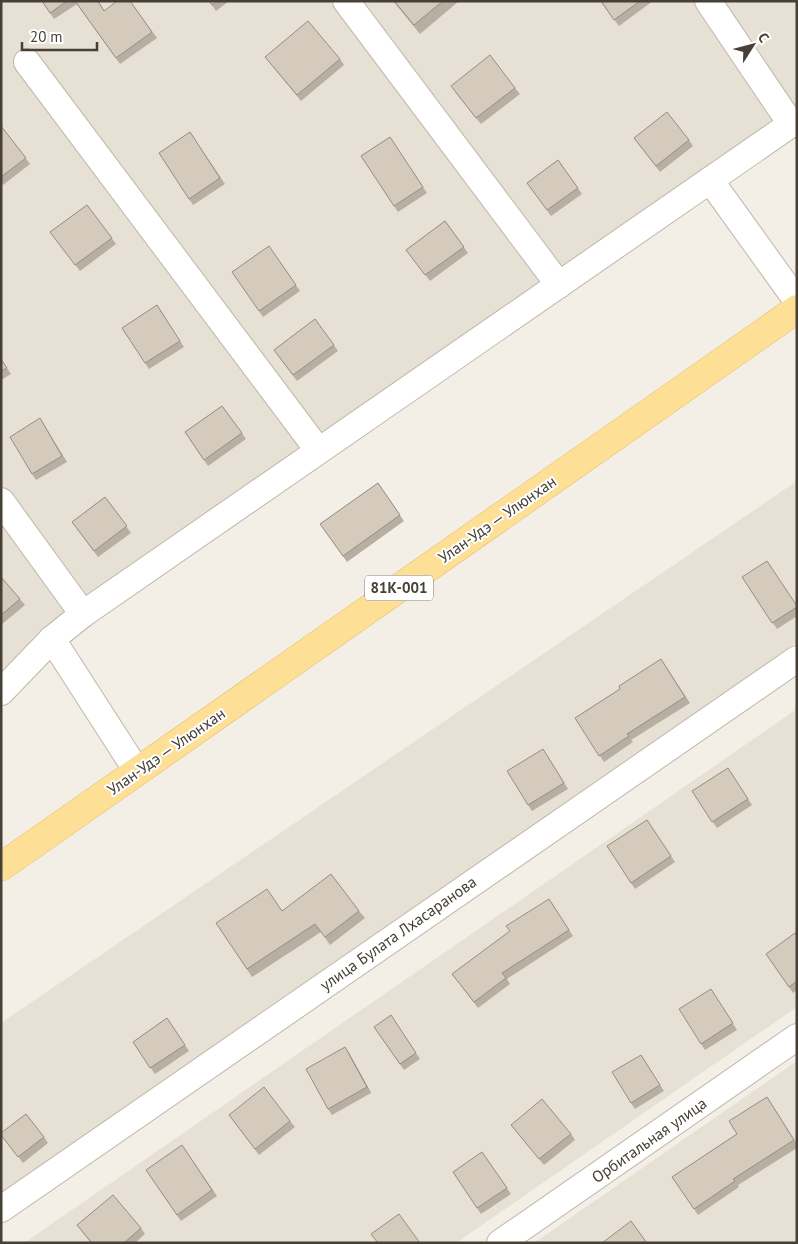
<svg xmlns="http://www.w3.org/2000/svg" width="798" height="1244" font-family="'PT Sans',sans-serif">
<style>
.residential{fill:#e7e1d5}
.lines{fill:none;stroke-linecap:round;stroke-linejoin:round}
.minor-casing{stroke:#bfb7a9;stroke-width:28}
.primary-casing{stroke:#e3bc65;stroke-width:29}
.minor{stroke:#fff;stroke-width:26}
.primary{stroke:#fddf96;stroke-width:28}
.wall{fill:#b7afa2}
.shaded-wall{fill:#958e84}
.building{fill:#d5cbbc;stroke:#958e84}
.labels{text-anchor:middle;stroke-width:4;stroke-linejoin:round;paint-order:stroke}
.shield{fill:#fff;stroke:#7e7972;stroke-width:1}
.shield-label{font-size:15px;font-weight:bold;fill:#464036}
.street-label{font-size:16px;fill:#464036;stroke:#fff}
</style>
<rect width="100%" height="100%" fill="#f3efe7"/>
<!-- residential -->
<g class="residential">
<polygon points="1,1 797,1 797,121 1,673"/>
<polygon points="797,481 797,642 1,1199 1,1023"/>
<polygon points="797,709 797,1007 456,1243 24,1243"/>
<polygon points="797,1061 797,1243 534,1243"/>
</g>
<g class="lines">
<!-- minor casing -->
<g class="minor-casing">
<g id="minor">
<polyline points="346,1 559,285"/>
<polyline points="708,1 791,124"/>
<polyline points="27,62 318,450"/>
<polyline points="710,180 797,301"/>
<polyline points="1,501 83,614"/>
<polyline points="52,639 137,771"/>
<polyline points="1,692 52,639 83,614 797,120"/>
<polyline points="1,1209 797,659"/>
<polyline points="500,1243 797,1037"/>
</g>
</g>
<!-- primary casing -->
<g class="primary-casing">
<polyline id="primary" points="1,867 797,309"/>
</g>
<!-- minor -->
<use href="#minor" class="minor"/>
<!-- primary -->
<use href="#primary" class="primary"/>
</g>
<!-- wall -->
<g class="wall">
<polygon points="42,1 98,1 104,10 130,1 157,38 120,64 77,4 54,19"/>
<polygon points="209,1 229,1 216,11"/>
<polygon points="393,1 459,1 420,34"/>
<polygon points="600,1 653,1 619,26"/>
<polygon points="265,57 340,59 344,65 301,101"/>
<polygon points="515,88 520,94 481,124 455,92"/>
<polygon points="1,126 30,164 3,185 1,182"/>
<polygon points="190,132 225,184 193,205 159,153"/>
<polygon points="390,137 427,193 398,212 361,156"/>
<polygon points="634,138 689,140 693,146 660,172"/>
<polygon points="558,160 582,194 551,216 527,183"/>
<polygon points="87,205 116,244 80,271 50,232"/>
<polygon points="445,221 468,253 430,281 406,250"/>
<polygon points="269,246 300,291 263,317 232,272"/>
<polygon points="157,305 184,347 149,369 122,328"/>
<polygon points="315,319 338,351 297,381 274,350"/>
<polygon points="1,359 11,374 1,380"/>
<polygon points="222,406 246,439 208,466 185,432"/>
<polygon points="40,418 67,462 36,480 32,474"/>
<polygon points="378,483 404,521 347,562 320,524"/>
<polygon points="105,497 131,533 98,557 72,522"/>
<polygon points="1,577 25,605 1,625"/>
<polygon points="742,577 797,605 797,616 777,629"/>
<polygon points="661,659 690,703 631,740 633,742 604,762 575,718 620,689"/>
<polygon points="547,755 568,789 532,811 528,805"/>
<polygon points="728,768 752,805 717,828 692,791"/>
<polygon points="647,820 675,862 635,889 607,846"/>
<polygon points="549,899 573,936 507,979 510,984 478,1008 452,974 510,931"/>
<polygon points="282,911 359,911 365,918 330,945 321,932 252,977 216,923"/>
<polygon points="797,936 797,990 793,993 766,954"/>
<polygon points="711,989 737,1030 705,1050 701,1044"/>
<polygon points="391,1015 420,1059 404,1070 374,1027"/>
<polygon points="167,1018 189,1051 155,1074 133,1042"/>
<polygon points="349,1053 371,1093 332,1115 328,1109"/>
<polygon points="641,1055 664,1091 635,1109 631,1103"/>
<polygon points="767,1097 797,1144 797,1148 738,1185 739,1187 698,1215 672,1177 737,1134"/>
<polygon points="229,1115 290,1121 295,1127 259,1155"/>
<polygon points="511,1125 571,1134 575,1140 544,1165"/>
<polygon points="44,1137 48,1143 23,1163 5,1140"/>
<polygon points="182,1145 217,1196 181,1221 146,1170"/>
<polygon points="482,1152 511,1194 481,1214 453,1172"/>
<polygon points="77,1225 141,1228 145,1234 135,1243 91,1243"/>
</g>
<!-- shaded-wall -->
<polygon class="shaded-wall" points="345,1047 349,1053 371,1093 367,1087"/>
<!-- building -->
<g class="building">
<polygon points="42,1 67,1 50,13"/>
<polygon points="75,1 98,1 104,11 117,1 130,1 152,32 116,58"/>
<polygon points="209,1 217,1 212,5"/>
<polygon points="394,1 443,1 414,25"/>
<polygon points="601,1 640,1 614,20"/>
<polygon points="308,21 340,59 297,95 265,57"/>
<polygon points="490,55 515,88 476,118 451,86"/>
<polygon points="667,112 689,140 656,166 634,138"/>
<polygon points="1,126 26,158 1,177"/>
<polygon points="190,132 220,178 189,199 159,153"/>
<polygon points="390,137 423,187 394,206 361,156"/>
<polygon points="558,160 578,188 547,210 527,183"/>
<polygon points="87,205 112,238 75,265 50,232"/>
<polygon points="445,221 464,247 425,275 406,250"/>
<polygon points="269,246 296,285 259,311 232,272"/>
<polygon points="157,305 180,341 145,363 122,328"/>
<polygon points="315,319 334,345 293,375 274,350"/>
<polygon points="1,359 7,368 1,371"/>
<polygon points="222,406 242,433 204,460 185,432"/>
<polygon points="40,418 62,456 32,474 10,437"/>
<polygon points="378,483 400,515 343,556 320,524"/>
<polygon points="105,497 127,526 94,551 72,522"/>
<polygon points="767,561 797,606 797,607 772,623 742,577"/>
<polygon points="1,577 20,599 1,615"/>
<polygon points="661,659 685,697 627,734 629,736 599,756 575,718 620,689 619,686"/>
<polygon points="543,749 564,783 528,805 507,771"/>
<polygon points="728,768 748,799 712,822 692,791"/>
<polygon points="647,820 671,856 631,883 607,846"/>
<polygon points="331,874 359,911 325,937 315,924 247,969 216,923 267,889 282,911"/>
<polygon points="549,899 569,930 502,973 506,978 474,1002 452,974 510,931 506,926"/>
<polygon points="795,933 797,936 797,981 789,987 766,954"/>
<polygon points="711,989 733,1023 701,1044 679,1009"/>
<polygon points="391,1015 416,1053 400,1064 374,1027"/>
<polygon points="167,1018 185,1045 150,1068 133,1042"/>
<polygon points="345,1047 367,1087 328,1109 306,1069"/>
<polygon points="641,1055 660,1085 631,1103 612,1072"/>
<polygon points="264,1087 290,1121 255,1149 229,1115"/>
<polygon points="767,1097 794,1140 733,1179 735,1181 694,1209 672,1177 737,1134 729,1121"/>
<polygon points="542,1099 571,1134 539,1159 511,1125"/>
<polygon points="26,1114 44,1137 18,1157 1,1135 1,1133"/>
<polygon points="182,1145 212,1190 177,1215 146,1170"/>
<polygon points="482,1152 507,1188 477,1208 453,1172"/>
<polygon points="113,1195 141,1228 124,1243 92,1243 77,1225"/>
<polygon points="399,1214 420,1243 378,1243 371,1234"/>
<polygon points="631,1221 647,1243 602,1243"/>
</g>
<g class="labels">
<!-- shield labels -->
<rect class="shield" x="365" y="575.5" width="68" height="25" rx="4"/>
<g class="shield-label">
<text x="399" y="593">81К-001</text>
</g>
<!-- street labels -->
<g class="street-label">
<text transform="translate(497 519) rotate(-35)" y="6">Улан-Удэ — Улюнхан</text>
<text transform="translate(166 751) rotate(-35)" y="6">Улан-Удэ — Улюнхан</text>
<text transform="translate(398 933) rotate(-35)" y="6">улица Булата Лхасаранова</text>
<text transform="translate(649 1140) rotate(-35)" y="6">Орбитальная улица</text>
</g>
</g>
<!-- border -->
<rect width="798" height="1244" fill="none" stroke="#464036" stroke-width="5"/>
<!-- north arrow -->
<g transform="translate(753 45) rotate(54)" stroke="#ffffff" stroke-width="4" paint-order="stroke">
<path d="M0-4L9 19L0 12L-9 19Z" fill="#464036"/>
<text y="-8" font-size="14" font-weight="bold" text-anchor="middle" fill="#464036">С</text>
</g>
<!-- scale -->
<path d="M22 42v8h75v-8" fill="none" stroke="#464036" stroke-width="2.5"/>
<text x="30" y="42" font-size="15" fill="#464036" stroke="#ffffff" stroke-width="4" paint-order="stroke">20 m</text>
</svg>
